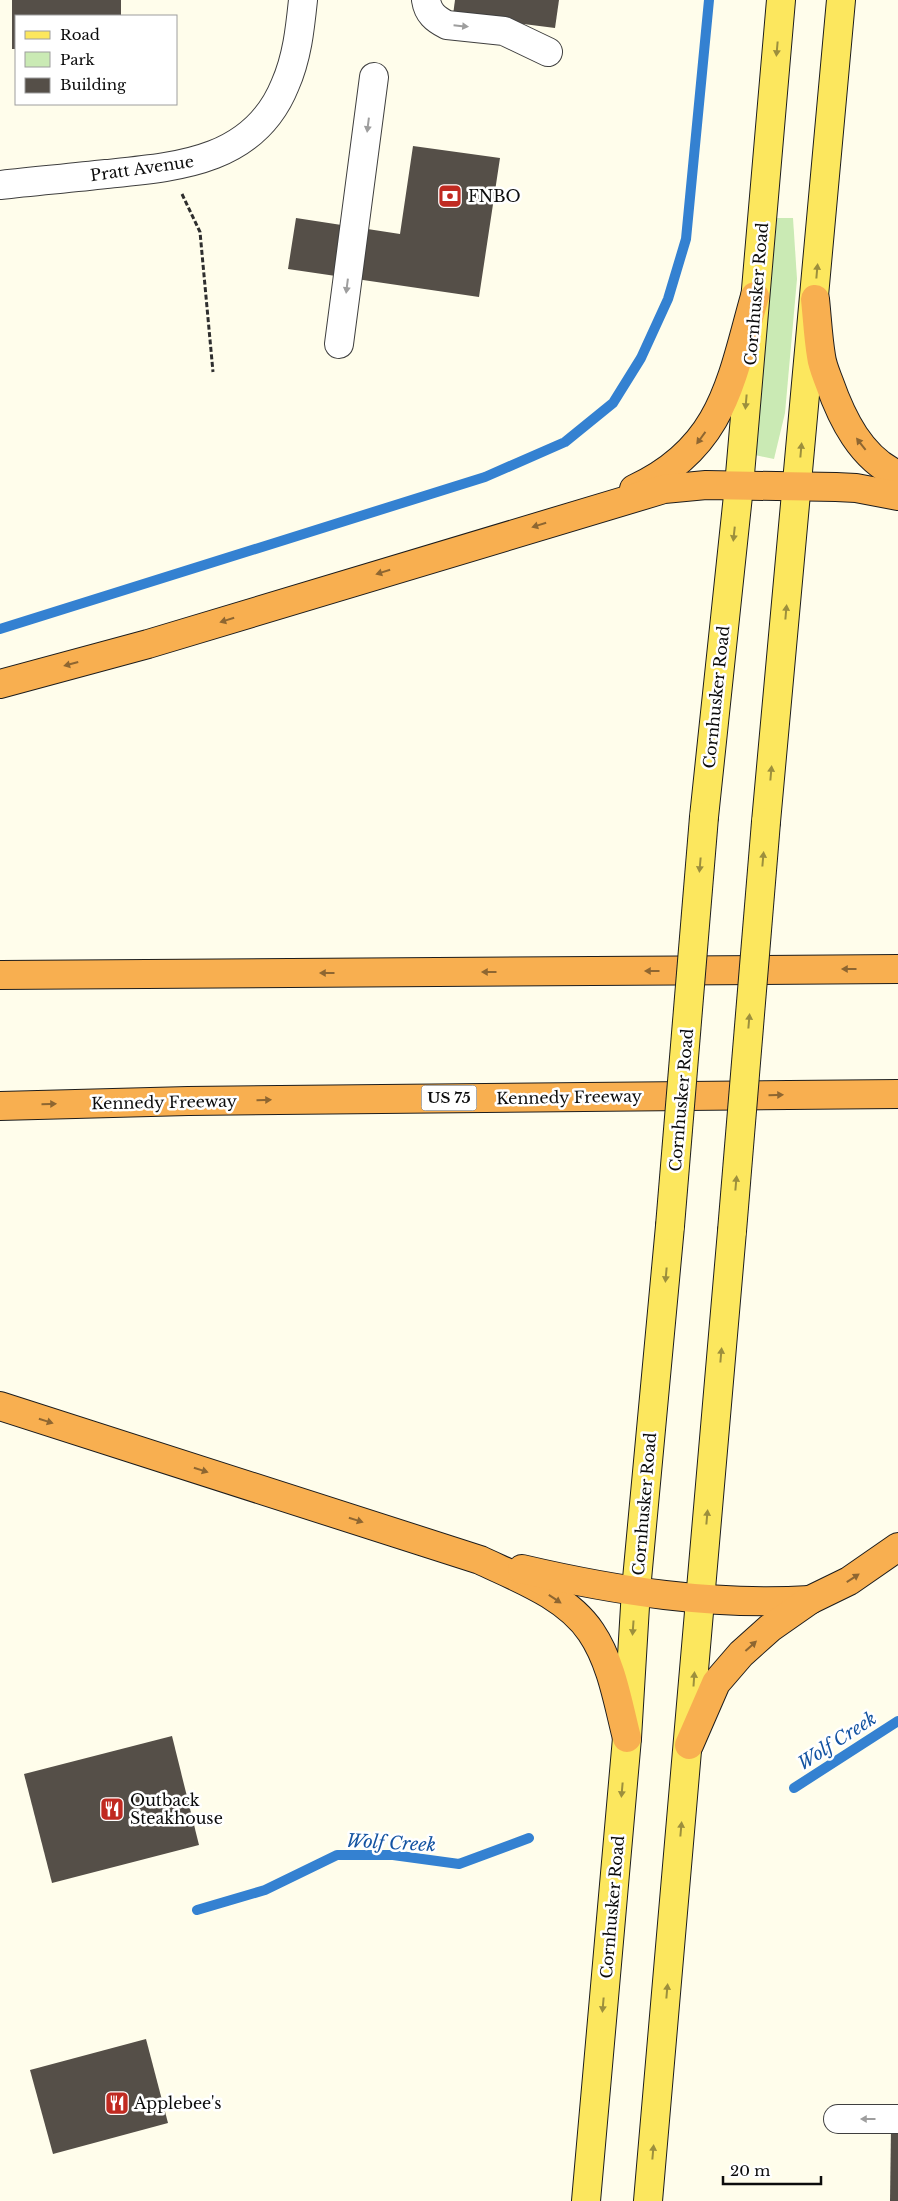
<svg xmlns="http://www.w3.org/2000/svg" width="898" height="2201" font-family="'Libre Baskerville',serif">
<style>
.green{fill:#caeab4}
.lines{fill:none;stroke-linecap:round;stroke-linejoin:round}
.stream{stroke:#3481d1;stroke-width:10}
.building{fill:#554f48}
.minor-casing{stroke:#3f3f3f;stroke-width:30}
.major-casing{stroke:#1d1d1d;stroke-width:30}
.highway-casing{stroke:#1d1d1d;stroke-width:30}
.path{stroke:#2e2e2e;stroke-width:3;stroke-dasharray:5 2.5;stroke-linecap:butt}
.minor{stroke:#fff;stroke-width:28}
.major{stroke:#fce75e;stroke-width:28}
.highway{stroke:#f8af50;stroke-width:28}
.major-bridge-casing{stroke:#1d1d1d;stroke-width:30;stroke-linecap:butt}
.major-bridge{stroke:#fce75e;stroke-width:28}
.oneway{fill:#9e9e9e}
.oneway2{fill:#9c8f3d}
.oneway3{fill:#8e6631}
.labels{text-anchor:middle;stroke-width:5;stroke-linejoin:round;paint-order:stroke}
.shield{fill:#fff;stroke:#555;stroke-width:1}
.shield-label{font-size:15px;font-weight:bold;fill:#0c0c0c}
.street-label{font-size:16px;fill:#0c0c0c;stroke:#fff}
.poi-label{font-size:16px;fill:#0c0c0c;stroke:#fff;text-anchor:start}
.water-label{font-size:18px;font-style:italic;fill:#1353a1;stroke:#fff}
</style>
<rect width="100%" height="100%" fill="#fffdeb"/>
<!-- green -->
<polygon class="green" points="777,218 793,218 797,279 785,413 774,459 755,455"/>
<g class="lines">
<!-- stream -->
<g class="stream">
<polyline points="0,629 485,477 565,442 613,403 641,358 668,299 686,239 709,0"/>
<polyline points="794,1788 898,1721"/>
<polyline points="197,1910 265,1890 337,1855 393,1855 459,1864 529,1838"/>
</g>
</g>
<!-- building -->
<g class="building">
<polygon points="12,0 121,0 121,16 16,16 16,49 12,49"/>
<polygon points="455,0 559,0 555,28 453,15"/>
<polygon points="413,146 500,158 479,297 288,269 296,218 400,234"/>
<polygon points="172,1736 199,1845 52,1883 24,1774"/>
<polygon points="146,2039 168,2123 53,2154 30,2070"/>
<polygon points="891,2128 898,2128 898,2201 890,2201"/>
</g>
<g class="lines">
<!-- minor casing -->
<g class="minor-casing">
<g id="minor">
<path d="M426 0C428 13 435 19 447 25L504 31 548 52"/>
<path d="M0 185C35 181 71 178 106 174 177 167 254 162 285 85 297 58 300 29 303 0"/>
<polyline points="339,344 374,77"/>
<polyline points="838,2119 898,2119"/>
</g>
</g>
<!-- major casing -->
<g class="major-casing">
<g id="major">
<polyline points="704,817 739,486 781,0"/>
<polyline points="766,822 841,0"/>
<polyline points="586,2201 627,1738 636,1590 670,1226"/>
<polyline points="648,2201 732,1231"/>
</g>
</g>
<!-- highway casing -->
<g class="highway-casing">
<g id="highway">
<path d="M815 299C817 318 818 338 821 356 822 365 826 374 829 382 842 419 861 458 898 475"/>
<path d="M634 489C723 448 731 381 755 296"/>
<polyline points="0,684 148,644 664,489 706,485 836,487 856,488 898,496"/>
<polyline points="0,975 898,969"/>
<polyline points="0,1106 188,1101 898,1094"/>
<path d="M0 1406 480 1560C518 1578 567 1596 591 1632 612 1663 618 1703 627 1738"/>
<path d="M522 1569C616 1591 713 1606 810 1600"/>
<polyline points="689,1745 716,1683 741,1654 770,1628 810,1600 849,1581 898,1547"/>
</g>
</g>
<!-- path -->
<polyline class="path" points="182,194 200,232 213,372"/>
<!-- minor -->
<use href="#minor" class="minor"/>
<!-- major -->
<use href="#major" class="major"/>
<!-- highway -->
<use href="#highway" class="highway"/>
<!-- major-bridge casing -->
<g class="major-bridge-casing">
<g id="major-bridge">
<polyline points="670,1226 704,817"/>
<polyline points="732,1231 766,822"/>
</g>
</g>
<!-- major-bridge -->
<use href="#major-bridge" class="major-bridge"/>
</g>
<!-- one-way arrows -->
<defs><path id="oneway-solid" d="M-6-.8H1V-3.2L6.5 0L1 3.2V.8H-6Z" transform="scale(1.25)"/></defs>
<g class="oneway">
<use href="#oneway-solid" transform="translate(461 26) rotate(6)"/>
<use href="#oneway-solid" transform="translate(368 125) rotate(97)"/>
<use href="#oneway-solid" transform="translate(347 286) rotate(97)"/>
<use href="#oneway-solid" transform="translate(868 2119) rotate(-180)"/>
</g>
<g class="oneway2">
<use href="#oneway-solid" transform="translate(777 49) rotate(95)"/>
<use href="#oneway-solid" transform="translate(817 271) rotate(-85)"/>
<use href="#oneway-solid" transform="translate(746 402) rotate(95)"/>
<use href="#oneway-solid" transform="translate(801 450) rotate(-85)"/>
<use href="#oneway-solid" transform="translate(734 534) rotate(96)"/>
<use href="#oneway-solid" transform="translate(786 612) rotate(-85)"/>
<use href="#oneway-solid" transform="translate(771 773) rotate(-85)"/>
<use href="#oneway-solid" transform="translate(763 859) rotate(-85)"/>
<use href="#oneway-solid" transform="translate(700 865) rotate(95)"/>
<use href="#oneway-solid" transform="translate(749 1021) rotate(-85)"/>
<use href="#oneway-solid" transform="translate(736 1183) rotate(-85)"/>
<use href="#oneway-solid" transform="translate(666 1275) rotate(95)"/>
<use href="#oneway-solid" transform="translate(721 1355) rotate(-85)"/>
<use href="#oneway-solid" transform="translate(707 1517) rotate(-85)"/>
<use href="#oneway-solid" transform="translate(633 1628) rotate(94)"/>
<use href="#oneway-solid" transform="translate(694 1679) rotate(-86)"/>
<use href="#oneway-solid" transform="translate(622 1790) rotate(95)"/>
<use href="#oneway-solid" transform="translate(681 1829) rotate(-85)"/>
<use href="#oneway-solid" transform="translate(667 1991) rotate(-85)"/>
<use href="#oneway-solid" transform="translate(603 2005) rotate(95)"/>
<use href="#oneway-solid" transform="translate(653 2152) rotate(-85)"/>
</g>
<g class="oneway3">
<use href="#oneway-solid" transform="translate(701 438) rotate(126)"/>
<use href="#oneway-solid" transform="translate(861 444) rotate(-128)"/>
<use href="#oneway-solid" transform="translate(539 525) rotate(163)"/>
<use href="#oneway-solid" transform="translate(383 572) rotate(163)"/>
<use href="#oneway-solid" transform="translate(227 620) rotate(163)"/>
<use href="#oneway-solid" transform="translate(71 664) rotate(165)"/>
<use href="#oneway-solid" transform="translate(849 969) rotate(180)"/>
<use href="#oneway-solid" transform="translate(652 971) rotate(180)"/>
<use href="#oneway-solid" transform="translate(489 972) rotate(180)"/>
<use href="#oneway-solid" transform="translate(327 973) rotate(180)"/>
<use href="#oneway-solid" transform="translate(776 1095) rotate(-1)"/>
<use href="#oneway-solid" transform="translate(264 1100) rotate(-1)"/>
<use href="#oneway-solid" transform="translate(49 1104) rotate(-1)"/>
<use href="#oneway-solid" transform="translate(46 1421) rotate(18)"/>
<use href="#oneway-solid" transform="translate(201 1470) rotate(18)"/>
<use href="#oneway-solid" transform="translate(356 1520) rotate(18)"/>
<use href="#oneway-solid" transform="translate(853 1578) rotate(-33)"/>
<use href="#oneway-solid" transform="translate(555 1599) rotate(34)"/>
<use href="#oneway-solid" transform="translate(751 1646) rotate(-42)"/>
</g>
<!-- icons -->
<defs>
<g id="bank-square" transform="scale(1.25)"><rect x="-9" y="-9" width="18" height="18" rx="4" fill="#c02a21" stroke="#fff"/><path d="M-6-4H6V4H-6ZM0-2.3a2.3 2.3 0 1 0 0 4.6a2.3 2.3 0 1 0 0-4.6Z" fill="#fff"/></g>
<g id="restaurant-square" transform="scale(1.25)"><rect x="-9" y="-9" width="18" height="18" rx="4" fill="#c02a21" stroke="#fff"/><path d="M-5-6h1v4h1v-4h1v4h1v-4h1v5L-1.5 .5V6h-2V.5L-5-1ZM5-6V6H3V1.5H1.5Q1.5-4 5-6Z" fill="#fff"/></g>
</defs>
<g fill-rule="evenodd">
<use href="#bank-square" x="450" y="196"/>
<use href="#restaurant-square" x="112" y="1809"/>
<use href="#restaurant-square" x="117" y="2103"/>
</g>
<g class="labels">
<!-- shield labels -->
<rect class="shield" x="421.5" y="1085.5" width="55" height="25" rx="4"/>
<g class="shield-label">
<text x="449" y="1103">US 75</text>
</g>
<!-- street labels -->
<g class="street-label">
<text transform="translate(142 168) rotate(-8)" y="6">Pratt Avenue</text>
<text transform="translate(756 294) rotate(-85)" y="6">Cornhusker Road</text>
<text transform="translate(716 697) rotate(-84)" y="6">Cornhusker Road</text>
<text transform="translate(569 1097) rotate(-1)" y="6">Kennedy Freeway</text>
<text transform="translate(681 1100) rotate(-85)" y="6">Cornhusker Road</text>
<text transform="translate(164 1102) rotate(-1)" y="6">Kennedy Freeway</text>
<text transform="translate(644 1504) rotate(-85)" y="6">Cornhusker Road</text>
<text transform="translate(612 1907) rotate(-85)" y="6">Cornhusker Road</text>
</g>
<!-- poi labels -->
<g class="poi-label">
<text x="468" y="202">FNBO</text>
<text x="130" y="1806">Outback<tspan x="130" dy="18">Steakhouse</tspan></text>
<text x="134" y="2109">Applebee's</text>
</g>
<!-- water labels -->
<g class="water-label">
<text transform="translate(837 1741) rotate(-33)" y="6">Wolf Creek</text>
<text transform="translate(391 1843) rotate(3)" y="6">Wolf Creek</text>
</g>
</g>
<!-- legend -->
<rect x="15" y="15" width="162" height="90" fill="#ffffff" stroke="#9e9e9e"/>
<rect x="25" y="31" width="25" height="8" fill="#fce75e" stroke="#9e9e9e"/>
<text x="60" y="40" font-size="15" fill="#0c0c0c">Road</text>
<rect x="25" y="52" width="25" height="15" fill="#caeab4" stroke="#9e9e9e"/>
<text x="60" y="65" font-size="15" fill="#0c0c0c">Park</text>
<rect x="25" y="78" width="25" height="15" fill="#554f48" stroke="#9e9e9e"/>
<text x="60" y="90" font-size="15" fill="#0c0c0c">Building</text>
<!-- scale -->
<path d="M723 2176v8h98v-8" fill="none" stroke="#0c0c0c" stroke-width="2.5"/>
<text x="730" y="2176" font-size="15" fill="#0c0c0c" stroke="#ffffff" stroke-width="4" paint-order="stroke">20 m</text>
</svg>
